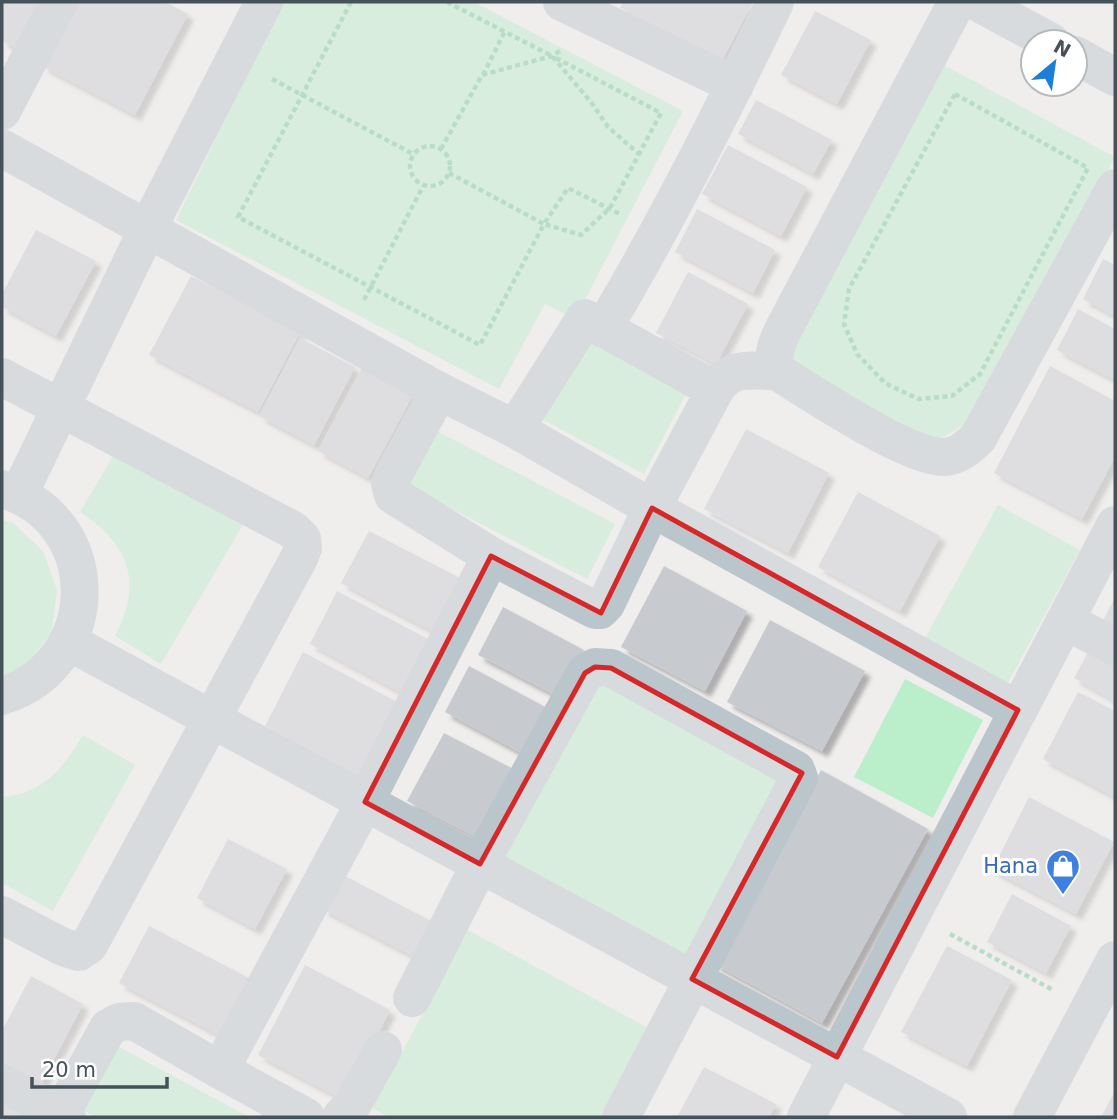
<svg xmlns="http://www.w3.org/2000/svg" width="1117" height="1119" font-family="'DejaVu Sans',sans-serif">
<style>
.green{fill:#bbeecb}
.building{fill:#c7cbd0;filter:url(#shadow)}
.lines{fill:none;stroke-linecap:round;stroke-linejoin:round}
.path{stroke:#74cb99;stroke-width:4.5;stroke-dasharray:5 3.5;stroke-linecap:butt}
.minor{stroke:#bbc6cc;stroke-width:38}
.marked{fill:none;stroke:#d62828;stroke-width:5;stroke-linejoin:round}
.labels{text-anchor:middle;stroke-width:6;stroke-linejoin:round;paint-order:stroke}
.shop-label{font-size:21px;fill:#366cbe;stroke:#fff;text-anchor:end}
</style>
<defs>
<filter id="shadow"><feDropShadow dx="6" dy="6" stdDeviation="2" flood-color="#0004"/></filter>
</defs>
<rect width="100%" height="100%" fill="#f0eded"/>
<!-- green -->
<g class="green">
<polygon points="283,2 474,2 683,111 575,319 545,304 499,389 176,220"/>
<polygon points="931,58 1115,157 1010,352 968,423 932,443 784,383 829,246"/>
<polygon points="583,338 686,394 644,474 540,418"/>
<polygon points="437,431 615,524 587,579 408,486"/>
<path d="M117 449 244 523 161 664 115 636C143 582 130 545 80 512Z"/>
<polygon points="998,505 1080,550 1005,688 923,642"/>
<polygon points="2,520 12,522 43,551 57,590 52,632 27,666 2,679"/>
<polygon points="595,676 789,781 693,958 499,853"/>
<polygon points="905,679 983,720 933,818 854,777"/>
<path d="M83 735 135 765 53 911 2 883V797C43 794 63 768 83 735Z"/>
<polygon points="468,930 661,1035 617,1117 389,1117 372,1108"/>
<polygon points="112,1043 249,1117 96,1117 78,1108"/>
</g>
<!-- building -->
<g class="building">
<polygon points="2,2 41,2 16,48 2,41"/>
<polygon points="76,2 165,2 188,14 135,115 42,66"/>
<polygon points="623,2 753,2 721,62 620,8"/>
<polygon points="815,11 871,40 837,104 781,75"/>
<polygon points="756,100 832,140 813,174 738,134"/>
<polygon points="728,145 807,187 781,236 702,194"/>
<polygon points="697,209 775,250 753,293 675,252"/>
<polygon points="36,230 96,261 56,336 2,307 2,294"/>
<polygon points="1103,259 1115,265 1115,316 1083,299"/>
<polygon points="688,272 748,304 716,364 656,333"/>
<polygon points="191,276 300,332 258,412 149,355"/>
<polygon points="1078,309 1115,329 1115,380 1057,350"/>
<polygon points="300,338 355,367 314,445 259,416"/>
<polygon points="363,366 414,393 368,478 318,451"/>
<polygon points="1050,366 1115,401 1115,457 1082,519 994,473"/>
<polygon points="746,429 829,473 788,553 704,509"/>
<polygon points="858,492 940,536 900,611 818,567"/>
<polygon points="369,531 462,579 434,632 341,583"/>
<polygon points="664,566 747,611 705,691 621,647"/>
<polygon points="337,591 430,640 402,693 310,644"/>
<polygon points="1115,597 1115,642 1097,632"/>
<polygon points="503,607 584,650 559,697 478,655"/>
<polygon points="770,620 865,671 822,751 727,702"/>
<polygon points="1093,643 1115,655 1115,701 1074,678"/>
<polygon points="303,652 399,703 360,776 265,726"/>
<polygon points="469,666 551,710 527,756 445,712"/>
<polygon points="1078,692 1115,711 1115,797 1043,759"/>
<polygon points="444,733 519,772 483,841 407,801"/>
<polygon points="821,770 928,829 822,1023 714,964"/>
<polygon points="1029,797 1114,842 1076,914 992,870"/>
<polygon points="228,839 287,869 255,929 197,898"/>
<polygon points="341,874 431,921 413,956 322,909"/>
<polygon points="1012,894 1071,926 1046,973 987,942"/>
<polygon points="149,926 249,978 219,1035 119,983"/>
<polygon points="947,946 1012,980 967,1066 901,1032"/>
<polygon points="305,965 390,1010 344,1100 258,1055"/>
<polygon points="31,976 83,1004 38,1090 2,1072 2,1031"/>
<polygon points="704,1067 776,1104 769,1117 677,1117"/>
<polygon points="1115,1091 1115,1117 1101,1117"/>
<polygon points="2,1103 31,1117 2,1117"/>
</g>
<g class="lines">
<!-- path -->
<g class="path">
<polyline points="351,2 238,217 480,345 544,224 449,173"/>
<polyline points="447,2 552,56 591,102 608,127 639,154 610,208 581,235 544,224 568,188 620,214"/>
<polyline points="556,58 661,113 639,154"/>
<polyline points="483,75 505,31"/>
<polyline points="272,79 413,154"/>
<polygon points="955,94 1088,168 980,374 952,396 918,399 885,383 857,354 844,324 849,289"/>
<circle cx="430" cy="166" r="20"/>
<polyline points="441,149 482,75 552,56 561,50"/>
<polyline points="364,300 423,186"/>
<polyline points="950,934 1053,990"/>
</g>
<!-- minor -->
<g class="minor">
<polyline points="562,2 735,85"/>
<path d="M957 2 792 313C782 333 770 349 776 371 811 392 908 458 945 457 959 456 968 447 978 438L1115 188"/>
<polyline points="977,2 1051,42"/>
<polyline points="1075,55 1115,77"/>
<polyline points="2,111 59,2"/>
<polyline points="2,148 439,391 515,429 652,508 1018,710"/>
<path d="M603 329C666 223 722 113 775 2"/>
<polyline points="2,377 293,530 302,539 303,548 299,558 89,945 79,952 63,947 2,915"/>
<path d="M715 390C731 365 750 371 776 371"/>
<polyline points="439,391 394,474 390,484 393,495 491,556 595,610 600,610 606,604 652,508 715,390 585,318 515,429"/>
<path d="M2 489C106 520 105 663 2 696"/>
<polyline points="19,494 147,230 264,2"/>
<polyline points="1066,621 1115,647"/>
<polyline points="69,642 948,1117"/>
<polyline points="412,998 480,864 585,673 595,667 611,668 796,770 799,778 621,1117"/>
<polyline points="2,1083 67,1117"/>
<polyline points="61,1114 108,1028 119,1022 134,1021 220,1070"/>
<polyline points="306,1117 220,1070 365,802 491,556"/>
<polyline points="341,1117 351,1107 383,1050"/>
<polyline points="806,1117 1115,525"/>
<polyline points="1032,1117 1115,960"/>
</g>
</g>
<!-- marked area -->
<path d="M0 0H1117V1119H0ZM652 508 1018 710 837 1057 692 979 802 773 611 668 595 667 585 673 480 864 365 802 491 556 601 613Z" fill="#f0eded" fill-opacity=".55" fill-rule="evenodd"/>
<path class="marked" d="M652 508 1018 710 837 1057 692 979 802 773 611 668 595 667 585 673 480 864 365 802 491 556 601 613Z"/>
<!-- icons -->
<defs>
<g id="shop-pin" transform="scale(1.75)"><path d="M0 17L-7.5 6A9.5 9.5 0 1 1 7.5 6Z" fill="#3f7fe0" stroke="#fff"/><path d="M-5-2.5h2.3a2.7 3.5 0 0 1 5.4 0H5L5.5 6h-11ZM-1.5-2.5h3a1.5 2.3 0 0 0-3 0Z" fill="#fff"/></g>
</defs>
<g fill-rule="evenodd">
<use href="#shop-pin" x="1063" y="866"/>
</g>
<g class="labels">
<!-- shop labels -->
<g class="shop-label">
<text x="1038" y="873">Hana</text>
</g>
</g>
<!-- border -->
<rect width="1117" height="1119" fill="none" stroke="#46525a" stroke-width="7"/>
<!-- north arrow -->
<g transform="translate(1054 63) rotate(29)"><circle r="33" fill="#ffffff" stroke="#b5babd" stroke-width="2"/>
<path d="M0-5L12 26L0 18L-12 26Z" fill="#1b7edb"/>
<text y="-10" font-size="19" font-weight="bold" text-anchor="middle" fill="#46525a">N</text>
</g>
<!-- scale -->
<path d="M32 1077v10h135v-10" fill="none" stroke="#46525a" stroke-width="3.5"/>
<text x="42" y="1077" font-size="21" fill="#46525a" stroke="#ffffff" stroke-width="5" paint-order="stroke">20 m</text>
</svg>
